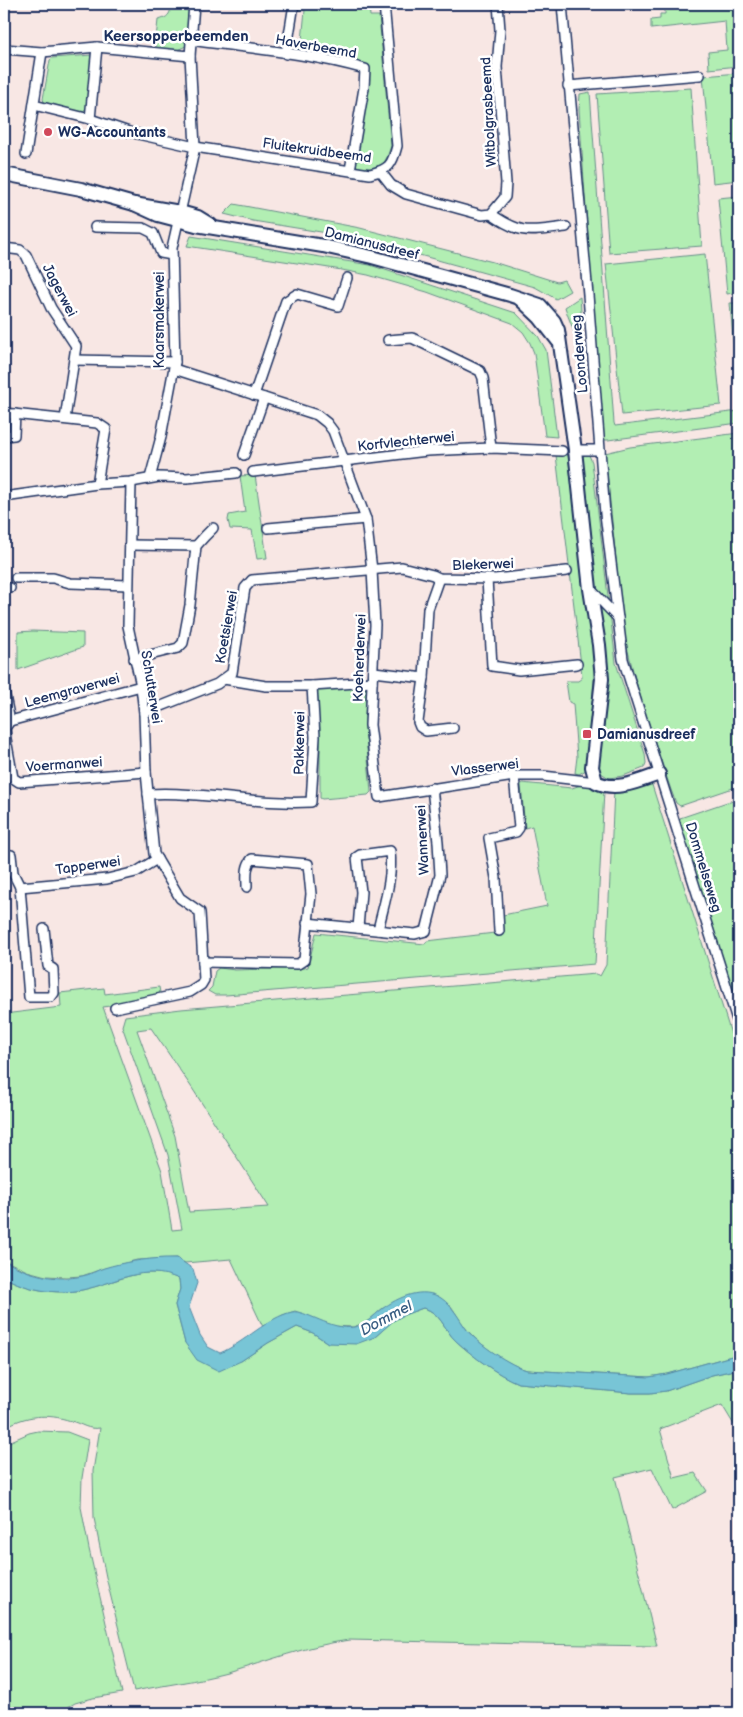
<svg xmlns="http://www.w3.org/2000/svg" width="743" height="1717" font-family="'Balsamiq Sans',sans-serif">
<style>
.green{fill:#b2eeb3;stroke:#668e88;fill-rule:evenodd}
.water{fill:#78c5d6;stroke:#5389a6}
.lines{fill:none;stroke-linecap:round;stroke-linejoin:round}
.street-casing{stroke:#1b2f5e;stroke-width:12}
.secondary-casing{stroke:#1b2f5e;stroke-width:16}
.street{stroke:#fff;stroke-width:9}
.secondary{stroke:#fff;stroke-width:12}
.poi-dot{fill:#d1495b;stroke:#fff;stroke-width:2}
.labels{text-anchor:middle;stroke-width:5;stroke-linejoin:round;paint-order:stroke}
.street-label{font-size:14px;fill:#1b2f5e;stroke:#fff}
.poi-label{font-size:14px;font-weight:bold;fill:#1b2f5e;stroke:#fff;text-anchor:start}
.neighbourhood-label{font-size:15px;font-weight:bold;fill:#1b2f5e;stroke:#fff}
.water-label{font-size:15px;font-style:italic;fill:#375c82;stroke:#fff}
</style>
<rect width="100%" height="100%" fill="#f8e7e4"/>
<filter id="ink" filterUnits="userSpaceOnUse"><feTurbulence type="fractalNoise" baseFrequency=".02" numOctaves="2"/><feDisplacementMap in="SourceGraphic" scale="10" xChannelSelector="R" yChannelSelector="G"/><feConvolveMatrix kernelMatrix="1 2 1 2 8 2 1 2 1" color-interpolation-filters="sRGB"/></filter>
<g filter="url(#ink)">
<!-- green -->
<g class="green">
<path d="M171 4H190L186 46 177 50 155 48 158 20C168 18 171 14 171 4Z"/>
<path d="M299 4H369L370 16H379L391 146C389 151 388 156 385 161 378 169 364 171 355 165L370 72 368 67 362 63 306 52 295 53 296 40 302 41 305 10H297Z"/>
<polygon points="665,4 739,4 739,66 709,69 708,52 727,50 725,21 651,29 651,20 660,19 660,14 665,14"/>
<polygon points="92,55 94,62 87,106 84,111 80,112 44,102 43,99 50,60 52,58"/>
<polygon points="739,73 739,180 713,183 703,76"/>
<polygon points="691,88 702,246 609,253 597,94"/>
<polygon points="590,92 614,423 615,426 739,411 739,423 608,440 604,440 602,437 579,109 580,94"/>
<polygon points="739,196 739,292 727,294 718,198"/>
<polygon points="234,204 360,228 493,262 557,282 564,280 570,291 556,299 535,287 358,238 253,221 224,214"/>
<polygon points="191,236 370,265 516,313 538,336 546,350 557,437 545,436 534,353 530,343 523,332 512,323 427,292 368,275 342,270 187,246"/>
<polygon points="705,254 721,405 622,415 606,264"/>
<path d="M580 297 586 377C580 364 580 351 576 338 573 327 568 318 565 307Z"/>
<polygon points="730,303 739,303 739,399 738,399"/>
<path d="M739 433V786L680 806 676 803 671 790C653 736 634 684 623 628L605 453 630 447Z"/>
<polygon points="556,455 568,455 595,663 588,764 586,770 579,774 575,773 577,757 573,704 569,702 566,681 578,681 582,678 581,665"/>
<polygon points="581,455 589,455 592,462 616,663 645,754 646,763 644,768 623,776 609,778 601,773 599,766 606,667"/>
<polygon points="255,475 267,558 257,559 252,530 230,529 228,520 229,515 245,512 240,476"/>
<polygon points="33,631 83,633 83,647 18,670 18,632"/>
<polygon points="366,687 365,726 371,792 368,795 322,799 320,798 320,737 316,689"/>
<polygon points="522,783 572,788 584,784 604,791 595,964 226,995 215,995 208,991 212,987 215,971 219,968 235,970 304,968 308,967 316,933 425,944 427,941 503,932 503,915 547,906 532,826 525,828 521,785"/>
<path d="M647 783 652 785 739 1059V1354L667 1374 649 1377 527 1370C508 1365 483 1347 470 1333 463 1326 457 1315 451 1306L383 1308 367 1322 353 1327 332 1326 295 1311 283 1315 263 1327 231 1259 185 1263 177 1258 137 1260 102 1269 82 1276 66 1277 46 1276 27 1271 4 1260V1014L61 1007 60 993 104 988 105 994 159 987 161 998 103 1007 162 1171 172 1230 182 1229 168 1155 122 1026 125 1016 181 1009 596 974 600 976 606 965 614 790ZM151 1028 192 1088 269 1207 189 1212 175 1136 137 1030Z"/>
<polygon points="739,798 739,1014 679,823 680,818"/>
<path d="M142 1273H165L179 1279 180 1289 175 1305 185 1343 241 1361 268 1343 297 1327 313 1333 328 1343 375 1337 393 1321 404 1315 423 1308C441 1312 444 1330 456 1341 474 1357 496 1374 518 1383L631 1393H650L666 1391 712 1375 739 1369V1433L722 1405 660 1429 674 1478 695 1473 707 1491 672 1510 652 1468 615 1477 657 1646 527 1644 349 1640C306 1646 268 1661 227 1673 197 1681 165 1685 134 1691L106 1577 94 1518 93 1471 100 1428C88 1430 82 1424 71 1421 47 1413 25 1415 4 1428V1277C27 1290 56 1295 82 1290 102 1286 121 1277 142 1273Z"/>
<polygon points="38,1431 67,1432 88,1440 82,1478 81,1507 89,1549 122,1693 93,1698 75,1703 58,1713 4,1713 4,1433 9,1442 29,1433"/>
</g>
<!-- water -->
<path class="water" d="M165 1258H177L193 1269 197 1283 189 1307 200 1335 208 1347 220 1353C244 1343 268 1317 292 1312 304 1309 332 1331 354 1327 366 1325 373 1316 382 1309 398 1297 423 1286 441 1298 453 1306 459 1319 467 1330 477 1343 511 1366 527 1370L649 1377 667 1374 739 1354V1369L712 1375 666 1391 650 1393H631L518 1383C496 1374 474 1357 456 1341 444 1330 441 1312 423 1308L404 1315 393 1321 375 1337 356 1344 328 1343 313 1333 297 1327 268 1343 241 1361 219 1371 197 1360 185 1343 175 1305 180 1289 179 1279C142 1263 117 1283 82 1290 56 1295 27 1290 4 1277V1260C25 1274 57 1282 82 1276 90 1275 97 1270 104 1268 124 1262 144 1259 165 1258Z"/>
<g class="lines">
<!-- street casing -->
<g class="street-casing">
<g id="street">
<polyline points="562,4 588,295 605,514 623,659 739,1026"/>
<path d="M190 40C248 48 309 53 365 69L364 88 350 170"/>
<polyline points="4,49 42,52 97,47 190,56"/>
<polyline points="286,54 294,4"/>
<polyline points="568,86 700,75"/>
<path d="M34 105 90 119 129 132 195 147 370 174C389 169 392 166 397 146L384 4"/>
<polyline points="90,119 97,47"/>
<polyline points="26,154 42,52"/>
<polyline points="380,171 391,185 406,194 482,215 491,214 505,197 506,183 497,67 500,30 498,4"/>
<path d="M491 214C523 236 529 231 566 227"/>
<polyline points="95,227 143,228 153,233 161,253 172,255"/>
<polyline points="4,248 20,250 26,255 51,308 76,346 65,419"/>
<polyline points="388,340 412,338 480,371 483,378 491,448"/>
<polyline points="74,360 175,362"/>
<polyline points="174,369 317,415 327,423 333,431 366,519 372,570 375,625 370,725 379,797 514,776 543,776 596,782"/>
<polyline points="254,395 286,301 297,294 338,306 347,278"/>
<polyline points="4,413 97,423 106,429 97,484"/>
<polyline points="4,436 14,435 15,414"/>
<polyline points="575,450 600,450"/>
<polyline points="244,455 264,398"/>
<polyline points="253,472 427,451 491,448 562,451"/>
<polyline points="150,478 161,437 175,362 172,248 195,147 190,56 194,4"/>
<polyline points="4,497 97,484 131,482 159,477 187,478 236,473"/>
<polyline points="268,528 366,519"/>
<polyline points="130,545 196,546"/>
<polyline points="16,578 53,578 70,583 128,585"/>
<polyline points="439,578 428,609 424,678 418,722 420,727 426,731 453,728"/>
<polyline points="487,579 492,666 519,670 577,664"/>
<polyline points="4,588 10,588"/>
<polyline points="590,589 618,618"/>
<polyline points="134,659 178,648 183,643 190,605 196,546 205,536 213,528"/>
<polyline points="374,672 424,678"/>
<polyline points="224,679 266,686 312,686 372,682"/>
<polyline points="4,691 10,721 141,686"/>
<polyline points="144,713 217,684 232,673 245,588 252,580 402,567 433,575 439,578 495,579 567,571"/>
<polyline points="10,721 5,728 6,739 13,778 19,782 146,772"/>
<path d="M148 794C203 791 256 805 311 802L315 737 312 686"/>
<polyline points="4,854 11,855 13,873 20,887 29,997 51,997 54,993 53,969 48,966 44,929"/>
<polyline points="20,887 107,879 136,872 157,859"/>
<polyline points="307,923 415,934 426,931 440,875 438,842 432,788"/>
<path d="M358 928 361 892 357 857 360 855 390 851C393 879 384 903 378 930"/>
<polyline points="499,931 496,878 489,838 516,832 519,828 514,776"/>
<path d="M203 962 298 964 304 960 311 894 308 864 252 859C245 867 247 877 247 887"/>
<polyline points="115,1008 190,992 201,985 204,980 200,912 180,898 154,854 146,772 144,713 141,686 128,626 131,482"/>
</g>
</g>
<!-- secondary casing -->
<g class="secondary-casing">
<g id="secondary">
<polyline points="4,174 81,189 134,204 180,212 198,217 211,225"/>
<path d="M134 204 158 215 196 225 323 246 372 257 510 295 540 305 554 321 558 330 575 450 590 589 599 645 602 679 592 767 596 782C616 792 639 781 659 774"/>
<polyline points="521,300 540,318 558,341"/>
</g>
</g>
<!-- street -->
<use href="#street" class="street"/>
<!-- secondary -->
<use href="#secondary" class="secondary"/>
</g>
</g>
<!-- markers -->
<g class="poi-dot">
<circle cx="48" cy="132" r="5"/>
<rect x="582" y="729" width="10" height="10" rx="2.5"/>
</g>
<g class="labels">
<!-- street labels -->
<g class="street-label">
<text transform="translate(316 46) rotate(10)" y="5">Haverbeemd</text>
<text transform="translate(488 112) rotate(-93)" y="5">Witbolgrasbeemd</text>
<text transform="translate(317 150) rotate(8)" y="5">Fluitekruidbeemd</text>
<text transform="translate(372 243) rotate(14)" y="5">Damianusdreef</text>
<text transform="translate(60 290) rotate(62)" y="5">Jagerwei</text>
<text transform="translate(159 320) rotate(-90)" y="5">Kaarsmakerwei</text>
<text transform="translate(579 354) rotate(-95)" y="5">Loonderweg</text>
<text transform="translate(406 441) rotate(-6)" y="5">Korfvlechterwei</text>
<text transform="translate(483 564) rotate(-2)" y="5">Blekerwei</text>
<text transform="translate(226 627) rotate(-80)" y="5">Koetsierwei</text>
<text transform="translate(359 658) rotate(-88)" y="5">Koeherderwei</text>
<text transform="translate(152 687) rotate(81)" y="5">Schutterwei</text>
<text transform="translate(72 690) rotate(-15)" y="5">Leemgraverwei</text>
<text transform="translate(299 743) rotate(-89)" y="5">Pakkerwei</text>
<text transform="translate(64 764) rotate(-4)" y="5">Voermanwei</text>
<text transform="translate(485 767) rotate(-7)" y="5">Vlasserwei</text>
<text transform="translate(422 840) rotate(-93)" y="5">Wannerwei</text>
<text transform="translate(88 865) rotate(-8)" y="5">Tapperwei</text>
<text transform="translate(704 867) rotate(73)" y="5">Dommelseweg</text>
</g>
<!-- poi labels -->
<g class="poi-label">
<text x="58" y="137">WG-Accountants</text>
<text x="597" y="739">Damianusdreef</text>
</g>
<!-- neighbourhood labels -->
<g class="neighbourhood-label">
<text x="176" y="41">Keersopperbeemden</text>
</g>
<!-- water labels -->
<g class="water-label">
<text transform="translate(386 1318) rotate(-28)" y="5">Dommel</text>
</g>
</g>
<!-- margin -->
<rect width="743" height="1717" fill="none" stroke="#fff" stroke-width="20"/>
<rect x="10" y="10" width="723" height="1697" fill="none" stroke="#1b2f5e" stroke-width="2" filter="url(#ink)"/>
</svg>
